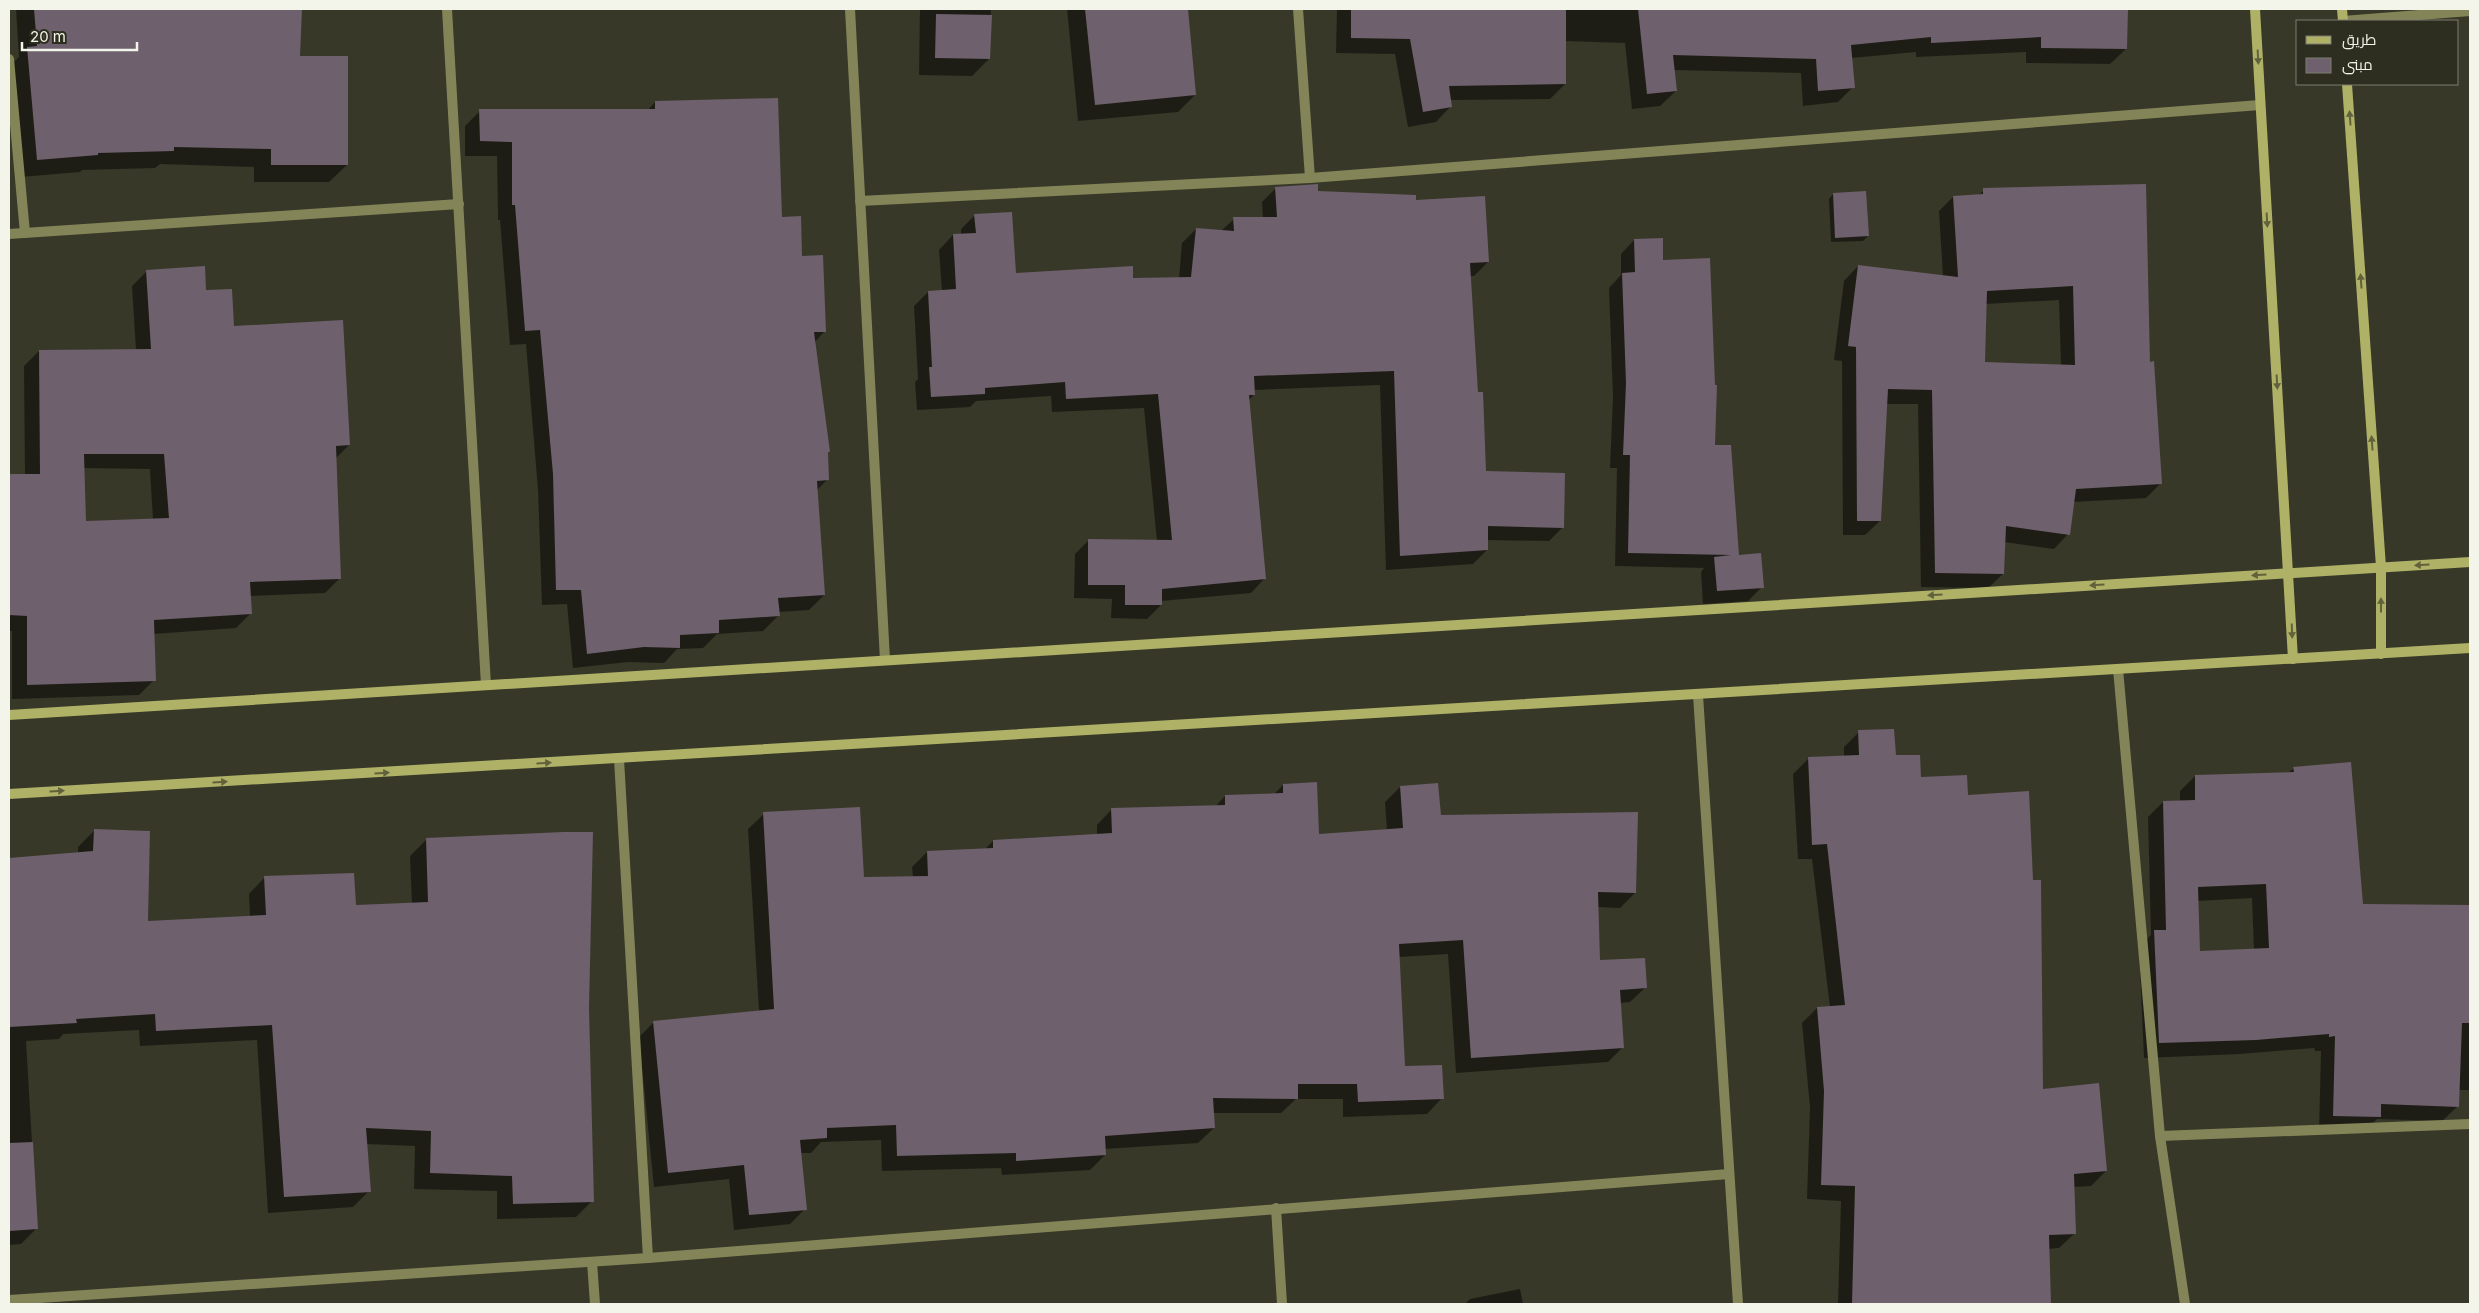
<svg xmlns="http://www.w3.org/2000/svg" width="2479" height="1313" font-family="Inter,Cairo,sans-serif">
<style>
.shadow{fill:#0007;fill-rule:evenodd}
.building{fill:#6e606d;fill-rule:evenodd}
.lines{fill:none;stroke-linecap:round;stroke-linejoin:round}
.street{stroke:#838558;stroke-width:10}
.secondary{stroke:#afb167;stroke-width:10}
.oneway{fill:#61623c}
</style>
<rect width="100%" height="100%" fill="#373828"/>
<!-- shadow -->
<g class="shadow">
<polygon points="16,9 301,9 299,57 347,165 329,182 254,182 254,167 160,164 155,168 82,170 80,172 20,177 10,66 19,57"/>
<polygon points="920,9 991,9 989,59 972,76 919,75"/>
<polygon points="1067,9 1189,9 1187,11 1195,95 1178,112 1078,121"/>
<polygon points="1337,9 2126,9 2126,49 2110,64 2026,63 2026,52 1916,57 1916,52 1851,58 1853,87 1838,102 1803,106 1801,73 1673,70 1676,91 1660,106 1632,109 1625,43 1565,41 1565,84 1550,99 1450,100 1451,106 1436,122 1408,127 1395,54 1336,53"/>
<polygon points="655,102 781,219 801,257 825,331 814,343 828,479 817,490 824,595 809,610 778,612 778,616 763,631 717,634 703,648 677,649 664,663 628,662 573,668 567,604 542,605 538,490 526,344 510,345 500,220 498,220 497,156 465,156 465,126 480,111 647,111"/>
<polygon points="1276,188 1415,202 1488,262 1474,276 1469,276 1484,473 1563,527 1549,541 1487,540 1487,550 1473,564 1386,570 1380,385 1253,390 1254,395 1248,401 1265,578 1251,593 1161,601 1161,605 1147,619 1111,618 1112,599 1074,598 1075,554 1089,540 1157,541 1144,408 1052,412 1051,396 976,401 970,407 917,410 915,382 918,379 914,306 928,292 942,291 939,250 953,235 961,235 961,229 975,215 1015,275 1179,279 1182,243 1196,229 1221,231 1234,219 1263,218 1262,202"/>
<path d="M1984 190 2149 363 2161 483 2146 498 2073 502 2068 534 2054 549 2004 542 2003 574 1988 588 1921 587 1918 404H1886L1880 521 1865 535H1843L1842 361 1834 360 1844 281 1858 266 1943 276 1939 211 1953 197 1978 196ZM2059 300 2061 365 1984 364 1985 304Z"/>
<polygon points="1833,194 1868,236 1863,241 1831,242 1829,199"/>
<polygon points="1634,240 1662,261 1713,446 1738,556 1762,587 1748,601 1703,604 1701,572 1704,568 1615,566 1617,468 1610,468 1613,397 1609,288 1621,275 1621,254"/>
<path d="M147 271 205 291 233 327 349 445 335 459 340 578 325 593 250 596 251 613 236 628 153 634 154 680 139 695 12 699V631H9V475H25L24 366 39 351 136 350 132 286ZM83 468 150 469 153 520 85 522Z"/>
<polygon points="1859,732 1895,757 1920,778 1967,796 2042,1090 2106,1171 2091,1186 2073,1187 2074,1234 2059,1248 2048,1249 2050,1304 1838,1304 1841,1201 1807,1199 1810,1107 1802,1023 1817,1008 1830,1007 1812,859 1798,859 1793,774 1808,759 1844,757 1844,747"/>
<path d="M2294 768 2362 905 2470 907V1090H2458V1106L2442 1121 2377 1119 2364 1132 2319 1131 2321 1051H2315L2314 1048 2240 1054 2144 1058 2139 947 2151 935 2148 817 2163 802H2180V791L2195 776 2288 773ZM2252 898 2254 950 2198 952 2197 901Z"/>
<polygon points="1283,785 1318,835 1387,831 1385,802 1400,787 1439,816 1635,893 1620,908 1597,907 1599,962 1646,987 1630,1002 1620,1003 1623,1047 1608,1062 1456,1073 1448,954 1399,957 1404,1067 1442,1098 1427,1114 1343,1117 1343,1099 1296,1099 1281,1113 1213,1113 1214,1128 1198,1143 1104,1149 1105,1155 1090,1170 1002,1175 1001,1168 882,1171 881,1140 821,1142 811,1153 800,1153 805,1209 790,1224 734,1230 729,1179 654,1187 639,1037 654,1022 759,1011 748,829 764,814 863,879 913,877 912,867 927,852 985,849 993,841 1097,835 1097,825 1112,809 1215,807 1225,796 1274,794"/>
<polygon points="94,831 146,922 250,917 249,894 265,877 354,906 412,904 410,856 426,840 588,1008 592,1201 576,1217 497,1219 497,1191 414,1189 415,1146 366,1144 369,1191 353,1207 268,1213 257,1040 140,1046 139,1030 63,1034 59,1039 26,1041 37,1228 21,1244 9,1245 9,861 45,859 78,854 78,847"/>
<polygon points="1520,1289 1523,1304 1465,1304 1470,1299"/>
</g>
<!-- building -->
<g class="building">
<polygon points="34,9 302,9 300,56 348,56 348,165 271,165 271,149 174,147 174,151 98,153 98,155 37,160 27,47 37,46"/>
<polygon points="1085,9 1188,9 1196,95 1095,105"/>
<polygon points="1351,9 1566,9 1566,84 1449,86 1452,107 1423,112 1410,39 1351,38"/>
<polygon points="1638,9 2128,9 2127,49 2041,48 2041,37 1931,43 1931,37 1851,45 1855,88 1818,91 1816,59 1673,55 1677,91 1647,94"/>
<polygon points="936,14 992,15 990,59 935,58"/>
<polygon points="778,98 782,217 801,216 802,256 823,255 826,332 814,332 830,452 828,452 829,480 817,481 825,595 778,598 780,616 719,620 719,633 680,635 680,648 644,647 587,654 581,590 556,590 553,474 540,330 525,331 515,205 512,205 512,142 480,141 479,109 655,109 655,101"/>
<polygon points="1318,184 1318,191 1416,195 1416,200 1485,196 1489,262 1470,263 1478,392 1483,392 1486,471 1565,473 1564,528 1488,526 1488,550 1400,556 1394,371 1254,376 1255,395 1249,395 1266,579 1162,589 1162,605 1125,605 1125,585 1088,585 1088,539 1172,540 1158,394 1066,399 1065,382 985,388 985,394 931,397 929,367 932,367 928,291 956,289 953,234 976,233 974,214 1012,212 1016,273 1133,266 1133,278 1191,277 1196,228 1234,231 1233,217 1277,217 1275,187"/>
<path d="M2146 184 2150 362 2154 361 2162 484 2076 489 2070 535 2006 526 2004 574 1935 573 1932 390 1888 389 1881 521H1857L1856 347 1848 346 1858 265 1958 277 1953 196 1983 194V188ZM2073 286 2075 365 1985 362 1987 291Z"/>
<polygon points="1866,191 1869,236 1835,238 1833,193"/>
<polygon points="1663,238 1663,260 1710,258 1715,385 1717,385 1715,445 1731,445 1739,555 1761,553 1764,588 1717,591 1714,557 1731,555 1628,553 1630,455 1623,455 1626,383 1622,273 1635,272 1634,239"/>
<path d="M205 266 206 290 232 289 234 326 343 320 350 445 336 446 341 579 250 582 252 614 154 620 156 681 27 685V616L9 615V474H40L39 350 151 349 146 270ZM84 454H164L169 518 86 521Z"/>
<polygon points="1894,729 1896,755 1920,755 1921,777 1967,775 1968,795 2029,791 2033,880 2041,880 2043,1089 2099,1083 2107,1171 2074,1174 2076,1234 2049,1235 2051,1304 1852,1304 1855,1186 1821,1185 1824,1091 1817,1007 1845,1005 1827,844 1812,845 1808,757 1859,755 1858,730"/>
<path d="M2351 762 2363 904 2470 905V1023H2462L2459 1107 2381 1104V1117L2333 1116 2335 1036 2329 1037V1034L2256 1040 2159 1043 2154 930H2166L2163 801 2195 800V775L2294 772 2293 767ZM2266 884 2269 948 2200 951 2198 887Z"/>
<polygon points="1317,782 1319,834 1403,828 1400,786 1438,783 1441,815 1638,812 1636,893 1598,892 1600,960 1645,958 1647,988 1620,990 1624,1048 1471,1058 1463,940 1399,944 1405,1066 1442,1065 1444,1099 1358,1102 1357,1084 1298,1084 1298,1099 1213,1098 1215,1128 1105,1136 1106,1155 1016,1161 1016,1153 897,1156 896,1125 827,1128 827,1138 800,1140 807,1210 749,1215 744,1165 668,1173 653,1021 774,1009 763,812 860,807 864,877 928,876 927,851 993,848 993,840 1112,833 1111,808 1225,805 1225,795 1283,793 1283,784"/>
<polygon points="94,829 150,831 148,921 266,915 264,876 354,873 356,905 428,902 426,838 563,832 593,832 589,1008 594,1202 513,1204 512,1176 430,1173 431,1131 366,1128 371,1192 284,1197 272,1025 156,1031 155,1014 76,1019 77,1023 9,1027 9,858 93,851"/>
<polygon points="33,1142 38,1229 9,1231 9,1143"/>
</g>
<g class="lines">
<!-- street -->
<g class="street">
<polyline points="447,9 486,685"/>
<polyline points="850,9 885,660"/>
<polyline points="1298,9 1310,178"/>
<polyline points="2343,21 2470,11"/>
<polyline points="9,59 25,233"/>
<polyline points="860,201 1310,178 2260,105"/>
<polyline points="9,234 459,204"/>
<polyline points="2118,669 2160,1136 2185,1304"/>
<polyline points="1698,695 1738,1304"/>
<polyline points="619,759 648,1258"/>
<polyline points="2160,1136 2470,1124"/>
<polyline points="1276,1208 1282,1304"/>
<polyline points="592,1262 595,1304"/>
<polyline points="9,1300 648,1258 1729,1174"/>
</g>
<!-- secondary -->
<g class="secondary">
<polyline points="2255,9 2293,659"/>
<polyline points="2342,9 2343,21"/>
<polyline points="2347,84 2381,567 2381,654"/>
<polyline points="9,715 2470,562"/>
<polyline points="9,794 2470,648"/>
</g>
</g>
<!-- one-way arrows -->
<defs><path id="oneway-solid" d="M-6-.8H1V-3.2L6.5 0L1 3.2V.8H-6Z" transform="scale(1.25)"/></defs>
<g class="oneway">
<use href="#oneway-solid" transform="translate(2258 57) rotate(87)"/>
<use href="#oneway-solid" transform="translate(2350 118) rotate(-94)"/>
<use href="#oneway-solid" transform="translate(2267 220) rotate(87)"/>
<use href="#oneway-solid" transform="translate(2361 281) rotate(-94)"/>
<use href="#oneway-solid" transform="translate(2277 382) rotate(87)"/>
<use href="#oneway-solid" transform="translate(2372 443) rotate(-94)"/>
<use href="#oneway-solid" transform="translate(2422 565) rotate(177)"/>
<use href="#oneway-solid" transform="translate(2259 575) rotate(176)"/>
<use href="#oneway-solid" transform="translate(2097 585) rotate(176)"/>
<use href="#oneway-solid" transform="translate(1935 595) rotate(176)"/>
<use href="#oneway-solid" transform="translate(2381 605) rotate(-90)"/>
<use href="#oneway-solid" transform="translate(2292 631) rotate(88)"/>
<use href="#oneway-solid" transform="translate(544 763) rotate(-3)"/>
<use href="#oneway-solid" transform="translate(382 773) rotate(-3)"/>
<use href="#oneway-solid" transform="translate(220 782) rotate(-3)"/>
<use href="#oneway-solid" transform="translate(57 791) rotate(-3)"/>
</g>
<!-- border -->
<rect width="2479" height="1313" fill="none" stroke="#f3f4ea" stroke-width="20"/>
<!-- legend -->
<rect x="2296" y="20" width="162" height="65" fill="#2d2e1f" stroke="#7c7d70"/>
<rect x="2306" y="36" width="25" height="8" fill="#afb167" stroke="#7c7d70"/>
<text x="2342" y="45" font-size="15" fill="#f3f4ea">طريق</text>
<rect x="2306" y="58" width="25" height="15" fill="#6e606d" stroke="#7c7d70"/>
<text x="2342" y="70" font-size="15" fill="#f3f4ea">مبنى</text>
<!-- scale -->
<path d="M22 42v8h115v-8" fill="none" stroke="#f3f4ea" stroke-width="2.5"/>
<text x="30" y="42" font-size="15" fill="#f3f4ea" stroke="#2d2e1f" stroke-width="4" paint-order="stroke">20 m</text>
</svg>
